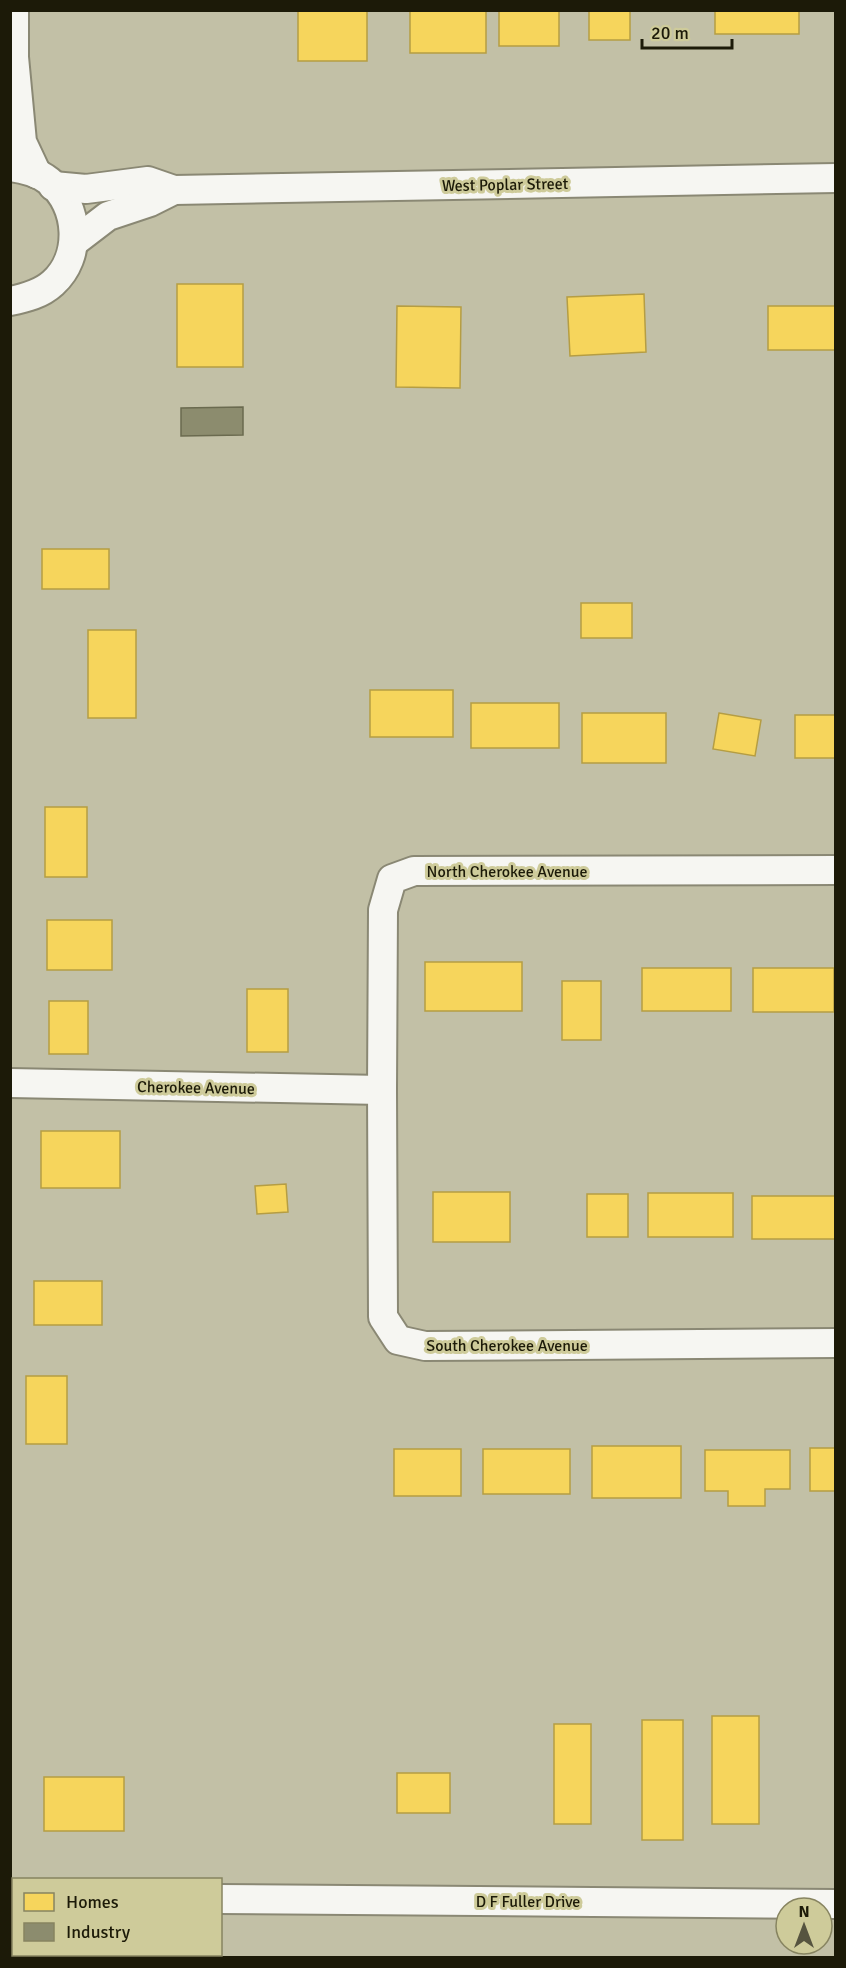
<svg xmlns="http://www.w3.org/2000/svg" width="846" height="1968" font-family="Signika,sans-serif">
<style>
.homes{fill:#f6d55c;stroke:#b59d43;stroke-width:1.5}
.industry{fill:#8c8c6e;stroke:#6a6a4f;stroke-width:1.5}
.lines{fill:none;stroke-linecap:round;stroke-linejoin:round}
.minor-casing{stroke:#8a8874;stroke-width:32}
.minor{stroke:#f6f6f2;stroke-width:28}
.labels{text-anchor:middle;stroke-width:6;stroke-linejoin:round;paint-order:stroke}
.street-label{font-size:16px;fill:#1c1a08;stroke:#cecb9a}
</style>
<rect width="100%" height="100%" fill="#c2c0a6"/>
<!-- homes -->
<g class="homes">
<rect x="298" y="10" width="69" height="51"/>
<rect x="410" y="10" width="76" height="43"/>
<rect x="499" y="10" width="60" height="36"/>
<rect x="589" y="10" width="41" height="30"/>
<rect x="715" y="10" width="84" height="24"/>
<rect x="177" y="284" width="66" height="83"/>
<polygon points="644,294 646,352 570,356 567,297"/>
<polygon points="397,306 461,307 460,388 396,387"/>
<rect x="768" y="306" width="68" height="44"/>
<rect x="42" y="549" width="67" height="40"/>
<rect x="581" y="603" width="51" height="35"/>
<rect x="88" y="630" width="48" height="88"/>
<rect x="370" y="690" width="83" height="47"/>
<rect x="471" y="703" width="88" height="45"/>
<rect x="582" y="713" width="84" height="50"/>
<polygon points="719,713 761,720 755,756 713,749"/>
<rect x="795" y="715" width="41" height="43"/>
<rect x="45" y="807" width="42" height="70"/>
<rect x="47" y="920" width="65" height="50"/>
<rect x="425" y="962" width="97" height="49"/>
<rect x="642" y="968" width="89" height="43"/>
<rect x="753" y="968" width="81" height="44"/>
<rect x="562" y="981" width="39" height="59"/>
<rect x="247" y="989" width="41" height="63"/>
<rect x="49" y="1001" width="39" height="53"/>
<rect x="41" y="1131" width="79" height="57"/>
<polygon points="286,1184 288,1212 257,1214 255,1186"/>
<rect x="433" y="1192" width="77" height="50"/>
<rect x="648" y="1193" width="85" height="44"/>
<rect x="587" y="1194" width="41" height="43"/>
<rect x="752" y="1196" width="84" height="43"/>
<rect x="34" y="1281" width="68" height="44"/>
<rect x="26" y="1376" width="41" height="68"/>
<rect x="592" y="1446" width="89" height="52"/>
<rect x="810" y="1448" width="26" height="43"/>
<rect x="394" y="1449" width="67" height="47"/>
<rect x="483" y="1449" width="87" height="45"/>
<polygon points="705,1450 790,1450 790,1489 765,1489 765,1506 728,1506 728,1491 705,1491"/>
<rect x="712" y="1716" width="47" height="108"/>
<rect x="642" y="1720" width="41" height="120"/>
<rect x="554" y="1724" width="37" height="100"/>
<rect x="397" y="1773" width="53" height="40"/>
<rect x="44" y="1777" width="80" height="54"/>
</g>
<!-- industry -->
<polygon class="industry" points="243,407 243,435 181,436 181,408"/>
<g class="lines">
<!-- minor casing -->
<g class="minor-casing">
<g id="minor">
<polyline points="14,10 14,57 22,142 37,174"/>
<path d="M10 167C24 169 38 172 49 181 80 206 82 257 53 283 41 294 26 298 10 301"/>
<polyline points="53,186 86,189 148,181 174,190 836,178"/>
<polyline points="74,242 108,216 150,202 174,190"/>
<polyline points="836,870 414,871 392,879 383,910 382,1090 383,1317 398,1340 425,1346 836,1343"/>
<polyline points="10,1083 382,1090"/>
<polyline points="10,1897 14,1897"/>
<polyline points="220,1899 836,1904"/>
</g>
</g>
<!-- minor -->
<use href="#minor" class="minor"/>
</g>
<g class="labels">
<!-- street labels -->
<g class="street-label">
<text transform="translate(505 184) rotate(-1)" y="6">West Poplar Street</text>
<text x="507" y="877">North Cherokee Avenue</text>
<text transform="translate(196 1087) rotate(1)" y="6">Cherokee Avenue</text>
<text x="507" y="1351">South Cherokee Avenue</text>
<text x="528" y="1907">D F Fuller Drive</text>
</g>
</g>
<!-- border -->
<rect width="846" height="1968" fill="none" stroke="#1c1a08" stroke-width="24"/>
<!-- legend -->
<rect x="12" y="1878" width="210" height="78" fill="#cecb9a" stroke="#878460" stroke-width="1.5"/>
<rect x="24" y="1893" width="30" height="18" fill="#f6d55c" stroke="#878460" stroke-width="1.5"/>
<text x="66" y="1908" font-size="18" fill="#1c1a08">Homes</text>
<rect x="24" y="1923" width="30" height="18" fill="#8c8c6e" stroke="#878460" stroke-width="1.5"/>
<text x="66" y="1938" font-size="18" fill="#1c1a08">Industry</text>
<!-- north arrow -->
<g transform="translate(804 1926)"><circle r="28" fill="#cecb9a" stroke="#878460" stroke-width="1.5"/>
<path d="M0-4.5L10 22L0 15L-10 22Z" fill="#56543f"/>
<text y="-9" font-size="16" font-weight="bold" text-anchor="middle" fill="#1c1a08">N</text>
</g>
<!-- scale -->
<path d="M642 39v9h90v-9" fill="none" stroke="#1c1a08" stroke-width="3"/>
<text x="651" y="39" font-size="18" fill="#1c1a08" stroke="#cecb9a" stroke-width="4.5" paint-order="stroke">20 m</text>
</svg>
